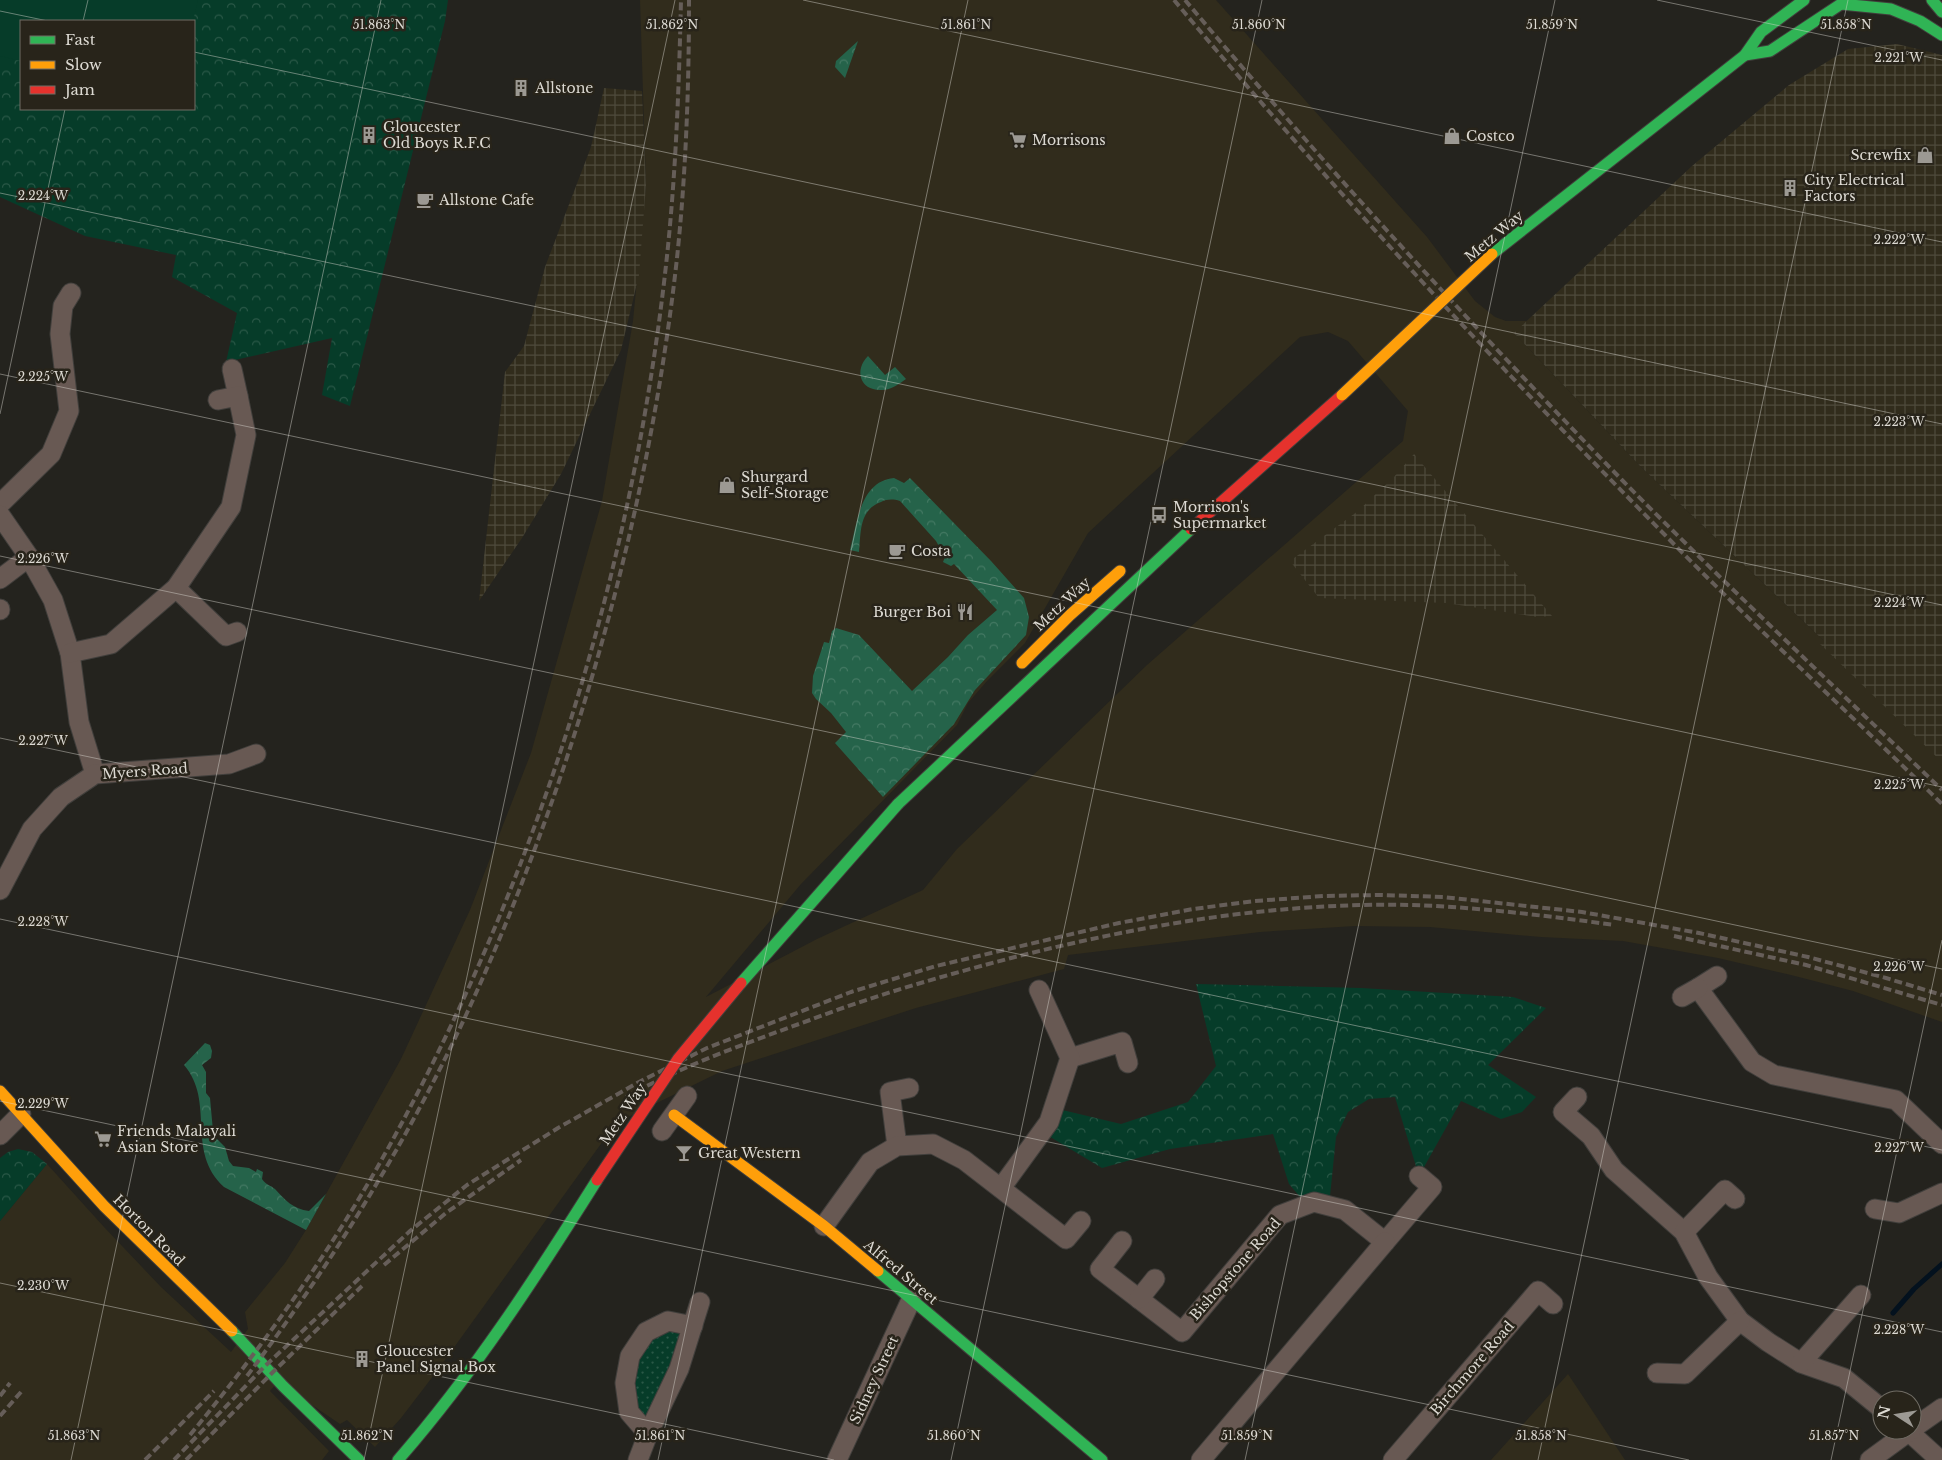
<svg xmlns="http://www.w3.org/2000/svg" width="1942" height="1460" font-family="'Libre Baskerville',serif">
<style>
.built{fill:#312c1c;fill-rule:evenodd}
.industrial{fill:url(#industrial-grid)}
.grass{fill:url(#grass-dots)}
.forest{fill:url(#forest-crowns)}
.park{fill:url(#park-crowns);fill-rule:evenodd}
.garden{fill:#063c29}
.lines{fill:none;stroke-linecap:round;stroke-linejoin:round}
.stream{stroke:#03111e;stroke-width:5}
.street-casing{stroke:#413f3c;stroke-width:21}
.fast-casing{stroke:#413f3c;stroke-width:13}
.slow-casing{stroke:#413f3c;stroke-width:13}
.jam-casing{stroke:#413f3c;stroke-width:13}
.street{stroke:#685953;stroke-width:19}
.fast{stroke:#30b455;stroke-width:11}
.slow{stroke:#ff9f0a;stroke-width:11}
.jam{stroke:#e5322d;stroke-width:11}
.rail{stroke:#665e59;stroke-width:4;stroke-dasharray:8 4;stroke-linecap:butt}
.fast-bridge-casing{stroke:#413f3c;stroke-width:13;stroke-linecap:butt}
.slow-bridge-casing{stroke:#413f3c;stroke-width:13;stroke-linecap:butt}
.jam-bridge-casing{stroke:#413f3c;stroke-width:13;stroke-linecap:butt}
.fast-bridge{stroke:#30b455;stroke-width:11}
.slow-bridge{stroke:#ff9f0a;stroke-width:11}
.jam-bridge{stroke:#e5322d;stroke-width:11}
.ticks{fill:none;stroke:#dcd9d2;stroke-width:1;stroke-opacity:0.45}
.labels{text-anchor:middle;stroke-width:5;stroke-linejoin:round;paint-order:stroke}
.poi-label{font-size:14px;fill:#dcd9d2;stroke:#28241a;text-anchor:start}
.street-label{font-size:14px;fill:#dcd9d2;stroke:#28241a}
.ticks-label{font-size:12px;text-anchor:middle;fill:#dcd9d2;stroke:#28241a;stroke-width:5;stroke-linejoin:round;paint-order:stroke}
</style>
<defs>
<pattern id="industrial-grid" width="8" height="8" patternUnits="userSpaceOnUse" patternTransform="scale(1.25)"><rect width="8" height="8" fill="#312c1c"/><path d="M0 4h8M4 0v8" fill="none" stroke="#4e4a3c"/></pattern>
<pattern id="grass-dots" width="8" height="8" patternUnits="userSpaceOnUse" patternTransform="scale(1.25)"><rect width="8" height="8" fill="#063c29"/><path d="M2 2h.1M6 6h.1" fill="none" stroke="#2a5847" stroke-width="1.8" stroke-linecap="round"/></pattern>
<pattern id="forest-crowns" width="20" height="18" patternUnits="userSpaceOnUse" patternTransform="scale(1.25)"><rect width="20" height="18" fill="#25634a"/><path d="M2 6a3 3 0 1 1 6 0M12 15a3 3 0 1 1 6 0" fill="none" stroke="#447963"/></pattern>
<pattern id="park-crowns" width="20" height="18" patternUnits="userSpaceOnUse" patternTransform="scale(1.25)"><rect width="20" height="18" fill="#063c29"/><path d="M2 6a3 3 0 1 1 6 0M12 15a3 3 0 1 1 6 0" fill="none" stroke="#2a5847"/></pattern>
</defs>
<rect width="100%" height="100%" fill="#24231e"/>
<!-- built -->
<g class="built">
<path d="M640 0H1216L1427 237 1475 301 1495 317 1506 321H1527L1515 334 1640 466 1942 753V1022L1853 991 1791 975 1718 958 1623 941 1541 937 1430 927 1355 926 1260 932 1068 955 1064 969 916 1008 722 1071 616 1123 437 1371 401 1418 375 1447 347 1420 340 1424 278 1382 270 1391 329 1451 322 1460H0V1221L47 1164 104 1227 161 1287 231 1352 248 1329 245 1312 285 1263 306 1230 401 1059 470 910 531 753 602 501 633 321 646 185ZM1328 332 1348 341 1408 411 1403 441 1147 665 957 849 923 890 817 939 706 997 801 884 957 725 968 703 987 681 1025 643 1088 533 1300 337Z"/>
<polygon points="1568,1374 1625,1460 1491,1460"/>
</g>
<!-- industrial -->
<g class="industrial">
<polygon points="1897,44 1942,55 1942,762 1820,644 1823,640 1640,466 1514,333 1692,166 1789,85 1848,49"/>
<polygon points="604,88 642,91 646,185 639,275 621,350 561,474 522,538 479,601 505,372 524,346 545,267 591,147"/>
<polygon points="1414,454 1429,472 1552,616 1537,617 1446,603 1319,598 1290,561 1358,511 1394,477"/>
</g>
<!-- grass -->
<polygon class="grass" points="670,1331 681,1333 670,1365 646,1417 638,1408 635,1383 638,1360 652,1340"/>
<!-- forest -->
<g class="forest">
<polygon points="858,41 845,78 835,67 836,61"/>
<path d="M868 356 885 375 895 367 906 379C899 384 890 391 880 390 860 390 854 370 868 356Z"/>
<path d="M894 478 904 483 910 478 991 561 1024 598 1029 617 1026 635 975 690 954 724 883 797 835 743 846 732 831 713 816 699 812 693 813 676 824 642 829 643 832 631 836 628 859 635 912 691 948 657 968 635 997 610 954 564 951 566 943 562 945 557 936 541 900 501C893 499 887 499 881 502 859 510 861 532 859 552L850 550C857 524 860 481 894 478Z"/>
<path d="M205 1043 210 1045 212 1051 211 1058 202 1065 206 1072V1093L210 1098 213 1131 216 1138 225 1147 229 1161 233 1166 249 1168 256 1172 257 1169 263 1172 262 1179C266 1185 270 1185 275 1189 285 1200 293 1209 309 1211L326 1194 306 1230 224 1187C185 1151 216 1102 184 1065Z"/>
</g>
<!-- park -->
<g class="park">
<path d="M0 0H448L445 21 350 406 322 395 332 338 226 362 237 313 172 277 176 255 85 236 0 197ZM21 21H194V109H21Z"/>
<polygon points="1196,984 1361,988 1513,997 1546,1008 1488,1065 1536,1097 1522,1112 1501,1119 1461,1101 1419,1176 1395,1097 1369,1099 1348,1112 1336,1137 1329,1206 1307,1205 1289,1184 1273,1134 1170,1149 1102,1168 1042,1132 1054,1108 1121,1124 1188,1102 1216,1066"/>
<polygon points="18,1149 32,1152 47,1164 0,1221 0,1158 8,1152"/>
</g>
<!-- garden -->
<polygon class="garden" points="0,0 198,0 193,21 21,21 21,61 0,56"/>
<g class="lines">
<!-- stream -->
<polyline class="stream" points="1893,1313 1914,1289 1942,1264"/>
<!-- street casing -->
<g class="street-casing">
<g id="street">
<polyline points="232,369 238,396"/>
<polyline points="0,504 51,454 69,411 60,334 63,306 71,293"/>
<polyline points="0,515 29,557 53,600 70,653 79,722 95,774"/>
<polyline points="0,579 29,557"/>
<polyline points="176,588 226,636 237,632"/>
<polyline points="0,609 0,610"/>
<polyline points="70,653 111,644 176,588 231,507 246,435 238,396 218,400"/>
<polyline points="0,890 32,829 61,797 95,774 229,764 256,754"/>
<polyline points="1717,976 1698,988 1752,1062 1774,1075 1896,1100 1942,1144"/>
<polyline points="1682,997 1698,988"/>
<polyline points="1070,1058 1122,1042 1128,1063"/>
<polyline points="1577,1097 1563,1112 1591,1136 1614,1170 1684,1232 1708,1277 1740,1321 1768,1342 1801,1363 1844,1378 1882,1409"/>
<polyline points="662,1131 687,1096"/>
<polyline points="0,1135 21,1114"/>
<polyline points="897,1146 890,1092 909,1088"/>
<polyline points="1001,1188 1049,1122 1070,1058 1039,990"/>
<polyline points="1875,1209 1899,1213 1942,1193"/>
<polyline points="824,1226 870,1162 897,1146 933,1144 964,1160 1066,1239 1081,1221"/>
<polyline points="1684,1232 1725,1190 1735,1199"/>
<polyline points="1122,1241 1100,1269 1182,1332 1280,1215 1314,1202 1345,1210 1385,1242 1432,1187 1419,1176"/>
<polyline points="1139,1299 1155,1279"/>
<polyline points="1801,1363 1861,1295"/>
<polyline points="1657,1373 1685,1374 1740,1321"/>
<polyline points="1912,1429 1942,1408"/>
<polyline points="1907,1430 1940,1460"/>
<polyline points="648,1434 629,1412 625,1383 630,1356 646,1332 668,1321 693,1326"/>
<polyline points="638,1460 648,1434 679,1369 700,1302"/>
<polyline points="837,1460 911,1300"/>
<polyline points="1201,1460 1385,1242"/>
<polyline points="1393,1460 1538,1291 1553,1304"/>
<polyline points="1870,1460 1911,1430"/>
</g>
</g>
<!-- fast casing -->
<g class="fast-casing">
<g id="fast">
<polyline points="1932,0 1942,12"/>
<polyline points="1841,4 1891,9 1920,21 1942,35"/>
<polyline points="1745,55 1770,51 1847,0"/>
<polyline points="1492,254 1745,55 1761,32 1804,0"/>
<polyline points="898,804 1191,529"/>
<polyline points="878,1271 1102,1460"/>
<polyline points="232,1331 283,1386 359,1460"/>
<path d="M398 1460C474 1373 536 1277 597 1180"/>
</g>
</g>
<!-- slow casing -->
<g class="slow-casing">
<g id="slow">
<polyline points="1022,663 1070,615 1120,571"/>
<polyline points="0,1091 104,1206 232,1331"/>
<polyline points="674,1115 824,1226 878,1271"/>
</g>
</g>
<!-- jam casing -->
<g class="jam-casing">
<polyline id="jam" points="1191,529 1342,395"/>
</g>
<!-- street -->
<use href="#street" class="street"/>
<!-- fast -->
<use href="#fast" class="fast"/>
<!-- slow -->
<use href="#slow" class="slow"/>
<!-- jam -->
<use href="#jam" class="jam"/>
<!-- rail -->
<g class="rail">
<path d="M1174 0C1329 186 1495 363 1665 535 1755 627 1850 714 1942 804"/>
<path d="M1185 0C1324 165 1471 325 1622 480 1727 586 1835 687 1942 790"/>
<polyline points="1674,936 1806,965 1942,1005"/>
<path d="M626 1097C684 1065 747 1043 810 1020 875 995 943 976 1011 958 1141 925 1275 902 1411 905 1479 907 1547 916 1615 925"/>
<polyline points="384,1265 446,1213 521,1160"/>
<path d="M247 1376C311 1291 369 1202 419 1109 474 1007 518 899 556 790 615 618 657 439 677 258 686 173 689 86 689 0"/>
<polyline points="0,1396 10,1383"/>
<polyline points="0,1416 21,1392"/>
<path d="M190 1435C259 1351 323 1262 377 1168 535 889 633 574 667 256 676 171 679 85 681 0"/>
<polyline points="145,1460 214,1391"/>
<polyline points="174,1460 265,1366 410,1231 467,1185 558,1128 639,1082 707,1048 851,992 936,966 1119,923 1193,909 1255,901 1323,896 1380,895 1443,897 1582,912 1699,933 1808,957 1886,978 1942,995"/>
<polyline points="186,1460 272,1373 362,1286"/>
</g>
<!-- fast-bridge casing -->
<g class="fast-bridge-casing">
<polyline id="fast-bridge" points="741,983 898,804"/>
</g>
<!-- slow-bridge casing -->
<g class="slow-bridge-casing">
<polyline id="slow-bridge" points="1342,395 1492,254"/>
</g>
<!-- jam-bridge casing -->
<g class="jam-bridge-casing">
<polyline id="jam-bridge" points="597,1180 678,1059 741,983"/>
</g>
<!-- fast-bridge -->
<use href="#fast-bridge" class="fast-bridge"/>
<!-- slow-bridge -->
<use href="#slow-bridge" class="slow-bridge"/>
<!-- jam-bridge -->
<use href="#jam-bridge" class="jam-bridge"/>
</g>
<!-- ticks -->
<path class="ticks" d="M803 0 1942 242M1657 0 1942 60M0 11 48 21M83 21 88 0M194 52 1942 424M0 193 1942 605M0 374 1942 787M0 414 65 109M0 556 1942 969M0 738 1942 1150M0 919 1942 1332M0 1101 1689 1460M0 1283 834 1460M71 1460 381 0M364 1460 675 0M658 1460 968 0M951 1460 1262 0M1245 1460 1555 0M1538 1460 1848 0M1831 1460 1942 940"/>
<!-- icons -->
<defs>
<g id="building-bare" transform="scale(1.35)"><path d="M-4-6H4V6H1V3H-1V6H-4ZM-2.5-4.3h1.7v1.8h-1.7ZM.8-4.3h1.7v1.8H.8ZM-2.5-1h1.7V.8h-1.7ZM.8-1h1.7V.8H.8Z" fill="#9c9993" stroke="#28241a" stroke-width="2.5" paint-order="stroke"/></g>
<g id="shop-bare" transform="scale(1.35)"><path d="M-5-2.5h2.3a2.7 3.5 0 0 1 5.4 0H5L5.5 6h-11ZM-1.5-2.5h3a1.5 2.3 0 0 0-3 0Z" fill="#9c9993" stroke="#28241a" stroke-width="2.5" paint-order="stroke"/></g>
<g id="supermarket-bare" transform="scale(1.35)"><path d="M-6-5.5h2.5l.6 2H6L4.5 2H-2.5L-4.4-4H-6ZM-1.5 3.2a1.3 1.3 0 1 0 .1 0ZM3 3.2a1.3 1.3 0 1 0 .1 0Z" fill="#9c9993" stroke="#28241a" stroke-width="2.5" paint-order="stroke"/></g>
<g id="cafe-bare" transform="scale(1.35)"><path d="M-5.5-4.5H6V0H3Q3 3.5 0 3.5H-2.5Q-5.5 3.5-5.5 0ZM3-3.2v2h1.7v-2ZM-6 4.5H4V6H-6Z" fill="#9c9993" stroke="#28241a" stroke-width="2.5" paint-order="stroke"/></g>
<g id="bus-bare" transform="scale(1.35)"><path d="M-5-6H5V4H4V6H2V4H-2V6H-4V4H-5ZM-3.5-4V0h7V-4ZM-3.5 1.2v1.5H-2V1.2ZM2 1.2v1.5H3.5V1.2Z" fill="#9c9993" stroke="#28241a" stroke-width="2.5" paint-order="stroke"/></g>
<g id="restaurant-bare" transform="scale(1.35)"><path d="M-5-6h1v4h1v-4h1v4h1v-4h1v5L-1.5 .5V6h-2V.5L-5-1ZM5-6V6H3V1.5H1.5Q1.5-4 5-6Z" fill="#9c9993" stroke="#28241a" stroke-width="2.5" paint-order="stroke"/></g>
<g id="bar-bare" transform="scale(1.35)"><path d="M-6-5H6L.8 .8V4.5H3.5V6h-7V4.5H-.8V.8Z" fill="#9c9993" stroke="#28241a" stroke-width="2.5" paint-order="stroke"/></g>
</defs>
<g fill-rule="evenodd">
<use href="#building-bare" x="521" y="88"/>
<use href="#building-bare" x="369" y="135"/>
<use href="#shop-bare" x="1452" y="136"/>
<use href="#supermarket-bare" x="1018" y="140"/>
<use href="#shop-bare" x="1925" y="155"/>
<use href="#building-bare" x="1790" y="188"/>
<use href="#cafe-bare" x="425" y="200"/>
<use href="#shop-bare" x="727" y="485"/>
<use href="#bus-bare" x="1159" y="515"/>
<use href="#cafe-bare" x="897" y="551"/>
<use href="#restaurant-bare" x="965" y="612"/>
<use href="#supermarket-bare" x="103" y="1139"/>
<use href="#bar-bare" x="684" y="1153"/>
<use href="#building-bare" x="362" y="1359"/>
</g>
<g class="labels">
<!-- poi labels -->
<g class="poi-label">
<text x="535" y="93">Allstone</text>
<text x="383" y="132">Gloucester<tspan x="383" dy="16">Old Boys R.F.C</tspan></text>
<text x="1466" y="141">Costco</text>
<text x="1032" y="145">Morrisons</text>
<text x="1911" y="160" text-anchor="end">Screwfix</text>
<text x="1804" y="185">City Electrical<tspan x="1804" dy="16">Factors</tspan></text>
<text x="439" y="205">Allstone Cafe</text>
<text x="741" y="482">Shurgard<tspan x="741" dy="16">Self-Storage</tspan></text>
<text x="1173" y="512">Morrison's<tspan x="1173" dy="16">Supermarket</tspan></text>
<text x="911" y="556">Costa</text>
<text x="951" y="617" text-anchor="end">Burger Boi</text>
<text x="117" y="1136">Friends Malayali<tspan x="117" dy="16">Asian Store</tspan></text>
<text x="698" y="1158">Great Western</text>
<text x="376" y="1356">Gloucester<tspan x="376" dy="16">Panel Signal Box</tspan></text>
</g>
<!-- street labels -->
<g class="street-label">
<text transform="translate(1494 236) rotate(-40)" y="5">Metz Way</text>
<text transform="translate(1062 604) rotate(-43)" y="5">Metz Way</text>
<text transform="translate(145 771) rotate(-4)" y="5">Myers Road</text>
<text transform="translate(623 1114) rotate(-56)" y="5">Metz Way</text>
<text transform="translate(149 1230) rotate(45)" y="5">Horton Road</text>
<text transform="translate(1235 1269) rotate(-49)" y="5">Bishopstone Road</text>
<text transform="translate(901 1272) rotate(40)" y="5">Alfred Street</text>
<text transform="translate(1472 1368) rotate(-49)" y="5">Birchmore Road</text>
<text transform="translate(874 1380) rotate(-65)" y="5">Sidney Street</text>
</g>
</g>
<g class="ticks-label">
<text x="379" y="29">51.863°N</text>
<text x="672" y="29">51.862°N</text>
<text x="966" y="29">51.861°N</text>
<text x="1259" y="29">51.860°N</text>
<text x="1552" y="29">51.859°N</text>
<text x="1846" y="29">51.858°N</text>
<text x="1899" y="62">2.221°W</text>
<text x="43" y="200">2.224°W</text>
<text x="1899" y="244">2.222°W</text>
<text x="43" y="381">2.225°W</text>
<text x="1899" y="426">2.223°W</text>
<text x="43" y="563">2.226°W</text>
<text x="1899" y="607">2.224°W</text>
<text x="43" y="745">2.227°W</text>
<text x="1899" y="789">2.225°W</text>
<text x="43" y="926">2.228°W</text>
<text x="1899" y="971">2.226°W</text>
<text x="43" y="1108">2.229°W</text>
<text x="1899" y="1152">2.227°W</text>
<text x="43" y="1290">2.230°W</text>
<text x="1899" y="1334">2.228°W</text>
<text x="74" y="1440">51.863°N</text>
<text x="367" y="1440">51.862°N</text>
<text x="660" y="1440">51.861°N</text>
<text x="954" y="1440">51.860°N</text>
<text x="1247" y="1440">51.859°N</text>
<text x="1541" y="1440">51.858°N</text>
<text x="1834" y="1440">51.857°N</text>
</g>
<!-- legend -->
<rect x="20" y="20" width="175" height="90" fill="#28241a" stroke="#706c64"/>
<rect x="30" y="36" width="25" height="8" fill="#30b455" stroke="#706c64"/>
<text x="65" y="45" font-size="15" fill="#dcd9d2">Fast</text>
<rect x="30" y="61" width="25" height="8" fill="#ff9f0a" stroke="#706c64"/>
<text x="65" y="70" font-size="15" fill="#dcd9d2">Slow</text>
<rect x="30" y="86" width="25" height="8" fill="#e5322d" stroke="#706c64"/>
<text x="65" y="95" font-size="15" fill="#dcd9d2">Jam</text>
<!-- north arrow -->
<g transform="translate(1897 1415) rotate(282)"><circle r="24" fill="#28241a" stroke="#706c64"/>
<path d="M0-4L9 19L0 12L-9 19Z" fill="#9c9993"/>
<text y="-8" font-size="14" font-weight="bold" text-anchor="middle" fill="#dcd9d2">N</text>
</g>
</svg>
